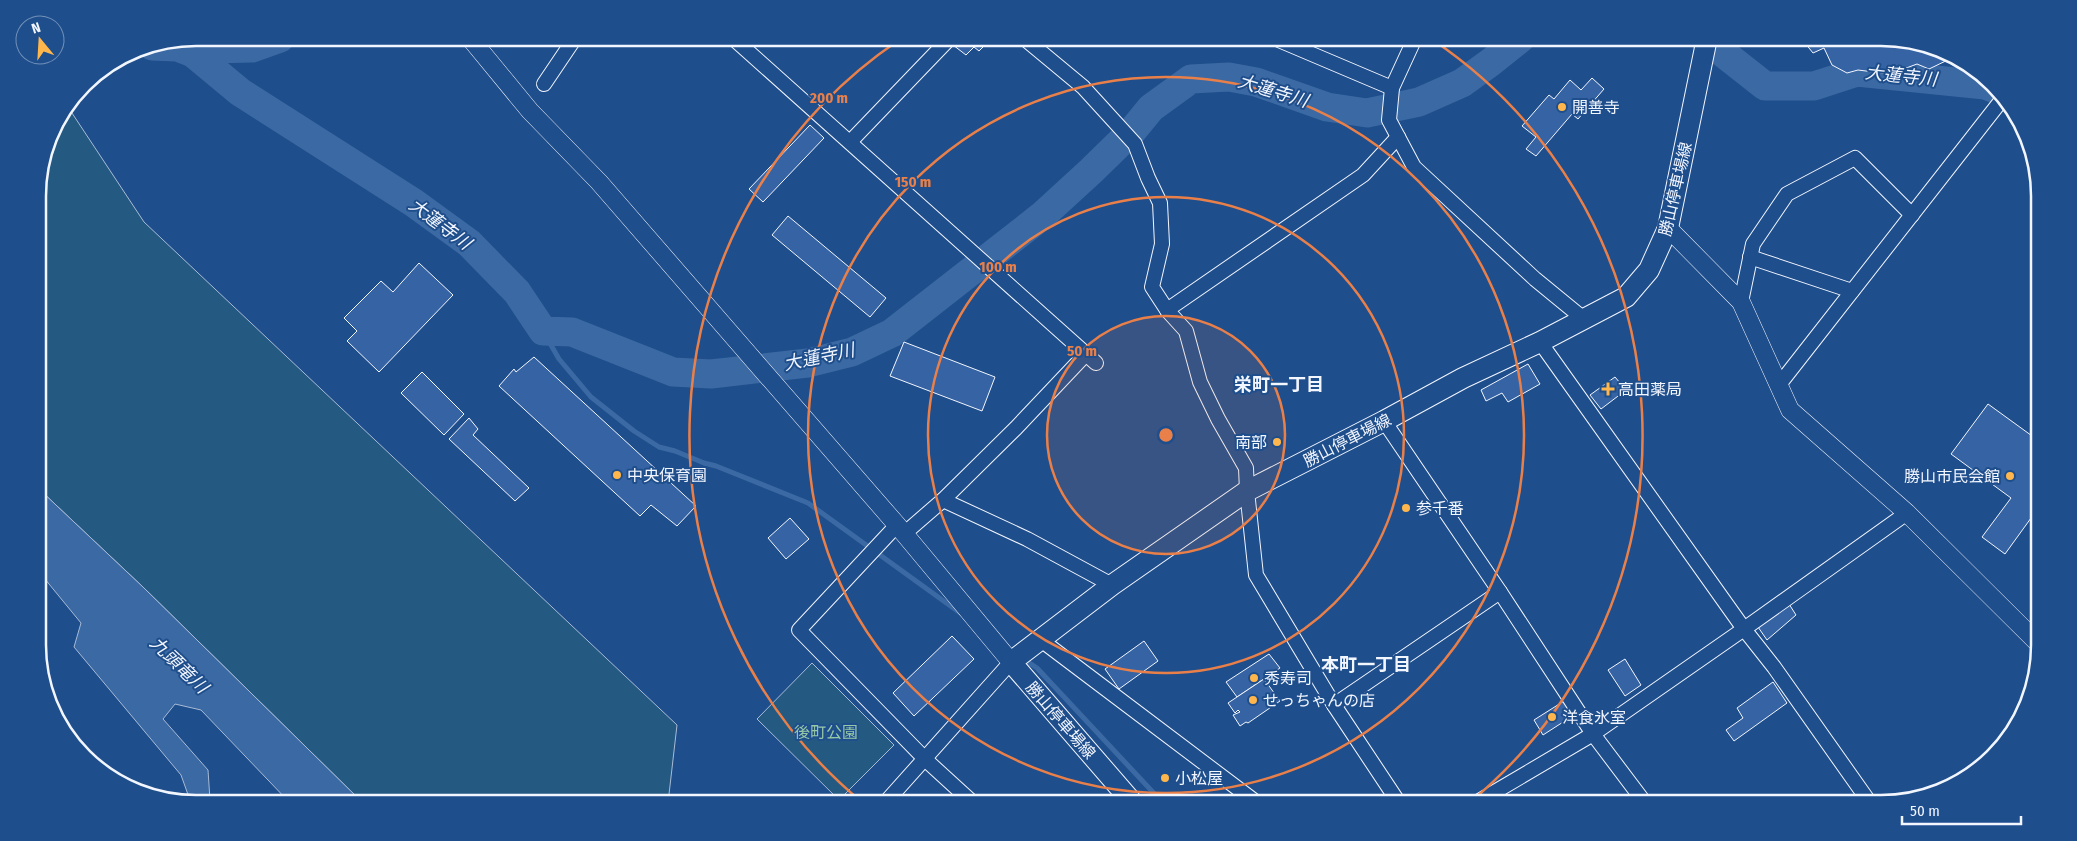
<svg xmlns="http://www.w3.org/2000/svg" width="2077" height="841" font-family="'Fira Sans Condensed','Noto Sans JP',sans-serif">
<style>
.green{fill:#245a82;stroke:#a8bbd7}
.water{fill:#3b69a3;stroke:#a8bbd7}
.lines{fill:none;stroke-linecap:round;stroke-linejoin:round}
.stream{stroke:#3b69a3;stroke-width:5}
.river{stroke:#3b69a3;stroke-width:29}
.building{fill:#3563a3;stroke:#f2f6ff}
.minor-casing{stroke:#f2f6ff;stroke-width:16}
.tertiary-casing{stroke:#f2f6ff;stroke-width:19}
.secondary-casing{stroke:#f2f6ff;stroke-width:22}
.minor{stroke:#1f4e8c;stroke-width:14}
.tertiary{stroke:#1f4e8c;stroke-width:18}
.secondary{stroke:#1f4e8c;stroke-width:20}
.ring{fill:none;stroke:#ea8049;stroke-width:2.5}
.poi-dot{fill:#ffb74d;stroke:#1f4e8c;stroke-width:2}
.labels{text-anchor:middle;stroke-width:4;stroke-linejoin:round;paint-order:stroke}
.poi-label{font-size:16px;fill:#f2f6ff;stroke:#1f4e8c;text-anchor:start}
.street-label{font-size:16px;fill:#f2f6ff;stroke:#1f4e8c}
.park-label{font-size:16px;fill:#97c8a6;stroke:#1f4e8c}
.water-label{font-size:18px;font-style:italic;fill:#f2f6ff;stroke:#1f4e8c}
.neighbourhood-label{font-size:18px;font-weight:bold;fill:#f2f6ff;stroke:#1f4e8c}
.rim{fill:none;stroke:#f2f6ff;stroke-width:2.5}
.centre{fill:#ea8049;stroke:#1f4e8c;stroke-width:2.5}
.ring-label{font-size:15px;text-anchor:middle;font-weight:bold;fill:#ea8049;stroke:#1f4e8c;stroke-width:4;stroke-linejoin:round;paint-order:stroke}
</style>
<rect width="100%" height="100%" fill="#1f4e8c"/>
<!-- green -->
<g class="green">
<polygon points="68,107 144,222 677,725 668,803 363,803 144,588 39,489 38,185 54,126"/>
<polygon points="812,663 894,745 839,800 757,719"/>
</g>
<!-- water -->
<polygon class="water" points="39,489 144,588 363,803 290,803 201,710 175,704 163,719 208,770 210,800 212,803 191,803 181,775 74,647 81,623 40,573"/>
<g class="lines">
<!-- stream -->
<g class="stream">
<polyline points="543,331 559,359 591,397 634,431 659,447 675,451 704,463 716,466 808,503 963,615"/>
<polyline points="1022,658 1037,668 1163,803"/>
</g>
<!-- river -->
<g class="river">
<polyline points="1704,38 1765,86 1814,86 1857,72 1985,85 1996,89"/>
<polyline points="152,46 177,47 193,53 209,49 252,48 280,38"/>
<polyline points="193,53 240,92 414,203 469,243 517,292 543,331 572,332 673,372 711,374 808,363 852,352 892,333 1043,215 1091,171 1133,130 1151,108 1191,79 1229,77 1256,82 1327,107 1367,113 1419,102 1462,83 1491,62 1521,38"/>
</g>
</g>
<!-- building -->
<g class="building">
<polygon points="961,38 992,38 979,51 974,47 966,55 953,45"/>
<polygon points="1801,38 1881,38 1932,46 1954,57 1929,69 1917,64 1890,74 1858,70 1847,73 1832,65 1824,48 1813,53"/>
<polygon points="1592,78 1604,89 1578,119 1572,114 1536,156 1526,149 1536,137 1522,126 1549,95 1554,99 1570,80 1581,90"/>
<polygon points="810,125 824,138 763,202 749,189"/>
<polygon points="788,216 886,298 870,317 772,235"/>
<polygon points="419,263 453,295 379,372 347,341 357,331 344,318 381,281 393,292"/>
<polygon points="904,342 995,377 982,411 890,376"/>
<polygon points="534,357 696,506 677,526 651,505 640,516 499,386 514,369 516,372"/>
<polygon points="1528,364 1540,384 1508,402 1502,393 1486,401 1481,390"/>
<polygon points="422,372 464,414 444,435 401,393"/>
<polygon points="1615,377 1626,390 1601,409 1590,395"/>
<polygon points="1988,404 2039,441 2039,507 2005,554 1982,537 2011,498 1951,454"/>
<polygon points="469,418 478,429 473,435 529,488 515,501 449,439"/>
<polygon points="790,518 809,539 786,559 768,538"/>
<polygon points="1789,604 1796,615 1767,640 1758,627"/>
<polygon points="952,636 974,659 914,716 893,693"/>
<polygon points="1144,641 1158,661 1119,689 1105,669"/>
<polygon points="1269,654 1280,668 1237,697 1226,682"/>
<polygon points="1625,659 1641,685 1625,696 1608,670"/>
<polygon points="1264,679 1280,701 1248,723 1246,722 1240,726 1233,715 1240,712 1238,710 1235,713 1228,703"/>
<polygon points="1773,682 1787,703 1734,741 1726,730 1743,718 1737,708"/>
<polygon points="1564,701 1574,715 1543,735 1534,720"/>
</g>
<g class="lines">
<!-- minor casing -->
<g class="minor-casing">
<g id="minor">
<polyline points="733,38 1096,363"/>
<polyline points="1024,38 1083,87 1135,144 1148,178 1160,203 1162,244 1152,287 1167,310 1186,331 1200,382 1218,419 1246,468 1247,491 1256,575 1334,705 1399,803"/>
<polyline points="1274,38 1392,88"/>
<polyline points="1415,38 1392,88 1389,120 1414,167 1535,279 1585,320"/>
<polyline points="544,84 575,38"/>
<polyline points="850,142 950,38"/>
<polyline points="1750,257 1852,291"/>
<polyline points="1741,302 1753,244 1787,194 1855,158 1912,215"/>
<polyline points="1167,310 1363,175 1398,137"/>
<polyline points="1540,342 1744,629 1774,667 1870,803"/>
<polyline points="1086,354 1016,428 943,500 1027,539 1112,585"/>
<polyline points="1778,386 2004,97"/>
<polyline points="1384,421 1500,592 1593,734 1645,803"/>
<polyline points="897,525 799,630 926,760 973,803"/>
<polyline points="905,533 943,500"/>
<polyline points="1041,640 1257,803"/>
<polyline points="1334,705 1500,592"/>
<polyline points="885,803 1011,662"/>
<polyline points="1476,803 1593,734 1744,629 1907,513"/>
</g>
</g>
<!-- tertiary casing -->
<g class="tertiary-casing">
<g id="tertiary">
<polyline points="470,38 530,111 599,182 897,525 1011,662"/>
<polyline points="1668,228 1741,302 1790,410 1907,513 2039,644"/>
</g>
</g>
<!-- secondary casing -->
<g class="secondary-casing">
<polyline id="secondary" points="1133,803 1011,662 1112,585 1247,491 1384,421 1463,378 1540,342 1626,297 1649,270 1668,228 1707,38"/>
</g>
<!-- minor -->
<use href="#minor" class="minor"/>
<!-- tertiary -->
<use href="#tertiary" class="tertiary"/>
<!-- secondary -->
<use href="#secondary" class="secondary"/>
</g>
<!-- distance rings -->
<circle cx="1166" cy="435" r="119" fill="#ea8049" fill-opacity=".12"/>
<g class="ring">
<circle cx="1166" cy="435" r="119"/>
<circle cx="1166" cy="435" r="238"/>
<circle cx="1166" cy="435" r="358"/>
<path d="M863 803A477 477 0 0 1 899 40M1433 40A477 477 0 0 1 1469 803"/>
</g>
<!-- markers -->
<g class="poi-dot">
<circle cx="1562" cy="107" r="5"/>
<path d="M1605.5 381.5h5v5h5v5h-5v5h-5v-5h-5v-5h5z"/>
<circle cx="1277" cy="442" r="5"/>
<circle cx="617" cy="475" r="5"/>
<circle cx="2010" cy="476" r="5"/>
<circle cx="1406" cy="508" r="5"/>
<circle cx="1254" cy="678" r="5"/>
<circle cx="1253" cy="700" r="5"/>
<circle cx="1552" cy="717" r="5"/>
<circle cx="1165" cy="778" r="5"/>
</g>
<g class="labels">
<!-- poi labels -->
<g class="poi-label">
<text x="1572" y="113">開善寺</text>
<text x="1618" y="395">高田薬局</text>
<text x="1267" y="448" text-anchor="end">南部</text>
<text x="627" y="481">中央保育園</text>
<text x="2000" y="482" text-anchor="end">勝山市民会館</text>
<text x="1416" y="514">参千番</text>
<text x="1264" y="684">秀寿司</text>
<text x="1263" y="706">せっちゃんの店</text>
<text x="1562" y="723">洋食氷室</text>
<text x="1175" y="784">小松屋</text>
</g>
<!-- street labels -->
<g class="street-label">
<text transform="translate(1675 189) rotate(-77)" y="6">勝山停車場線</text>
<text transform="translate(1347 440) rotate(-27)" y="6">勝山停車場線</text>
<text transform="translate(1061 720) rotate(49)" y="6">勝山停車場線</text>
</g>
<!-- park labels -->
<g class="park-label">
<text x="826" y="738">後町公園</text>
</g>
<!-- water labels -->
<g class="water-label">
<text transform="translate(1901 76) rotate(6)" y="6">大蓮寺川</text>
<text transform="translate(1273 91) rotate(17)" y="6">大蓮寺川</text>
<text transform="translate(440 224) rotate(37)" y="6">大蓮寺川</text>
<text transform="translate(819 357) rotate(-12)" y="6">大蓮寺川</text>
<text transform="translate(179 665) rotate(44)" y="6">九頭竜川</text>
</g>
<!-- neighbourhood labels -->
<g class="neighbourhood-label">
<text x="1279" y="391">栄町一丁目</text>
<text x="1366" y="671">本町一丁目</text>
</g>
</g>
<!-- crop -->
<path d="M0 0H2077V841H0ZM196 46H1881A150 150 0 0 1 2031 196V645A150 150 0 0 1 1881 795H196A150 150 0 0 1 46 645V196A150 150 0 0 1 196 46Z" fill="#1f4e8c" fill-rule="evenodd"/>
<path class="rim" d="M196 46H1881A150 150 0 0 1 2031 196V645A150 150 0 0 1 1881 795H196A150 150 0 0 1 46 645V196A150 150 0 0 1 196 46Z"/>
<circle cx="1166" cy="435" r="8" class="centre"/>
<g class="ring-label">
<text x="829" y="103">200 m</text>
<text x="913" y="187">150 m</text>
<text x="998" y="272">100 m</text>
<text x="1082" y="356">50 m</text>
</g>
<!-- north arrow -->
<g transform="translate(40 40) rotate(342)"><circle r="24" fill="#1f4e8c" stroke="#7391ba"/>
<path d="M0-4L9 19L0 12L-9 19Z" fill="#ffb74d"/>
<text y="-8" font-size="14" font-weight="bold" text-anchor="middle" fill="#f2f6ff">N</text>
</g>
<!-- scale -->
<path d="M1902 816v8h119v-8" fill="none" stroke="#f2f6ff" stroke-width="2.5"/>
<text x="1910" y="816" font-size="15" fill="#f2f6ff" stroke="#1f4e8c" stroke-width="4" paint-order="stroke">50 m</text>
</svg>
